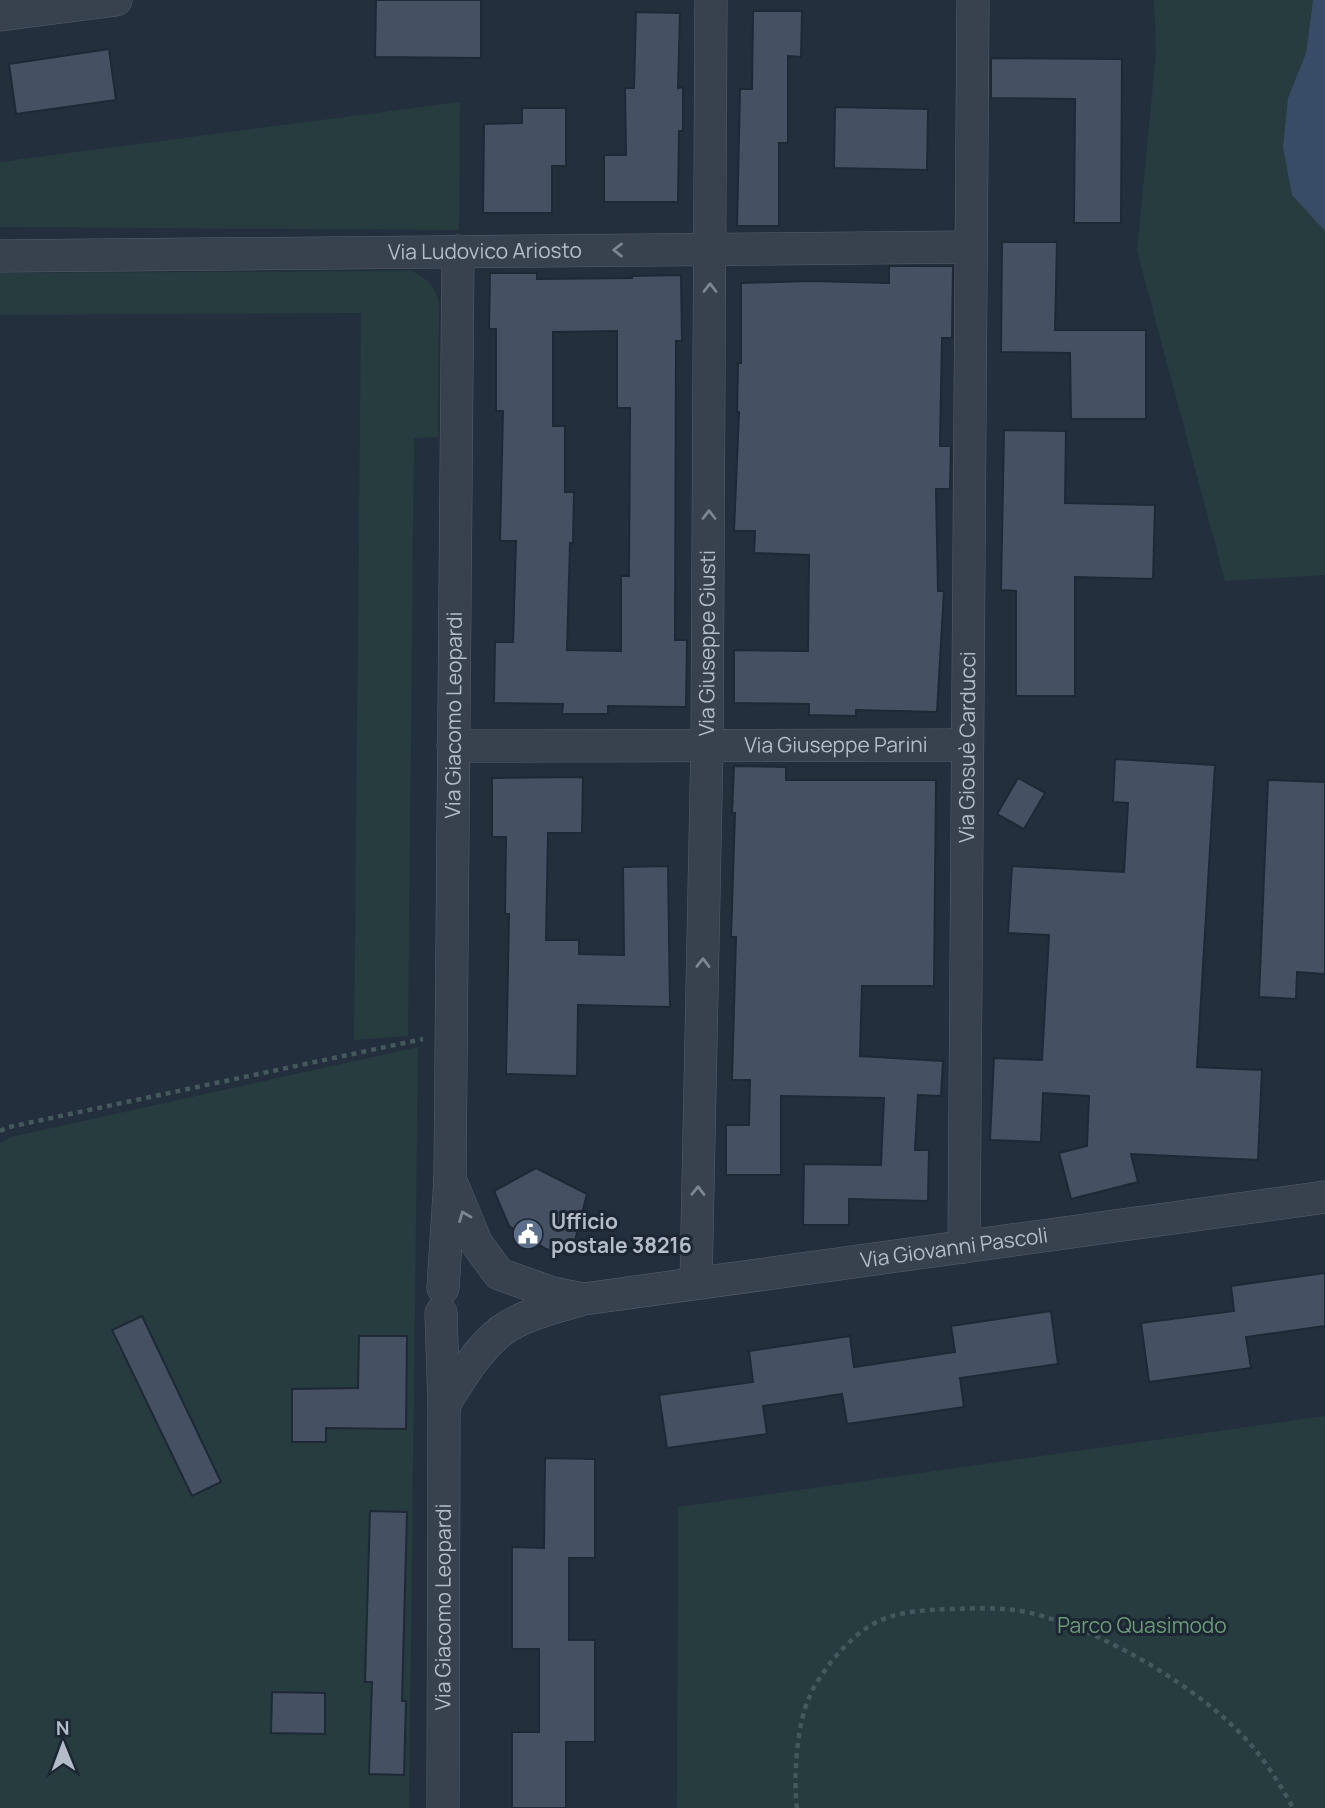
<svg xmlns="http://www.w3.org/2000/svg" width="1325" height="1808" font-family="Manrope,sans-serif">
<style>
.green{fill:#263c3f}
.water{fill:#394c67}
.building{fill:#455162;stroke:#1f2835;stroke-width:2;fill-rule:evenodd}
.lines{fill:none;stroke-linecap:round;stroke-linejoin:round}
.minor-casing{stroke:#565f6c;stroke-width:33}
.path{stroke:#44595c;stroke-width:4.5;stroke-dasharray:5 5;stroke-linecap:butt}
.minor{stroke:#38414e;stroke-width:32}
.oneway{stroke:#7c8592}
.labels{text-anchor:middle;stroke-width:6;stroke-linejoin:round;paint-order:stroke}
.street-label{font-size:21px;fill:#b4bcc9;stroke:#1d2633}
.poi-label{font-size:21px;font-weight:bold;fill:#b4bcc9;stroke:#1d2633;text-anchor:start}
.park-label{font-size:21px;fill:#6b9a76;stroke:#1d2633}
</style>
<rect width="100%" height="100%" fill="#242f3e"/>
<!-- green -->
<g class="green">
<polygon points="1154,0 1313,0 1306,53 1288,98 1325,231 1325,575 1225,581 1137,251 1156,52"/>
<polygon points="460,102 459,230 0,227 0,162"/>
<path d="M412 271C429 280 437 287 439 306L438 437 414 438 408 1036 354 1040 361 313 0 315V273Z"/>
<polygon points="418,1047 409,1808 0,1808 0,1143 11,1137"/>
<polygon points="1325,1416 1325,1808 677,1808 678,1507"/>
</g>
<!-- water -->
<polygon class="water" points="1313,0 1325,0 1325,231 1292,195 1283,147 1288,98 1306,53"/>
<!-- building -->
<g class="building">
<polygon points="376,0 481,0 481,58 375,57"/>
<polygon points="753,11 802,11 801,57 788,56 788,143 779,143 779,226 737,226 740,89 752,89"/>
<polygon points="636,12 680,13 678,88 683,87 683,131 679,131 678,202 604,202 604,155 626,155 625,88 634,88"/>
<polygon points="109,49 116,100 16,114 9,64"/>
<polygon points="991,58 1122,59 1121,223 1074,223 1075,99 991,98"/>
<polygon points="835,107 928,109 927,170 834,168"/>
<polygon points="522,108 566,108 566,166 552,166 552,213 483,213 484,124 522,123"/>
<polygon points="1002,242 1057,242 1055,330 1146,330 1146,419 1071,419 1070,353 1001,352"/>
<polygon points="889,266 953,266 952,338 942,338 940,446 951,446 950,489 936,489 938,591 944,591 937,712 856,710 856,716 809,715 809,704 734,703 734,650 808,651 809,555 754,553 755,531 734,531 739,412 737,412 738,363 741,363 741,283 810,281 889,283"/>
<path d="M490 273H537V279L632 278V276L681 275 682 341H676L675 640H687L686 707 608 706V714H562L563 704 494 703 495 642H513L516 541H500L503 411H496V329H489ZM617 331V408H630L629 576H621V651L567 650 570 543H573L574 492H565V426H553V332Z"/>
<polygon points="1004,430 1066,431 1065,503 1155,505 1153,579 1075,577 1075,696 1016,696 1016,591 1001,590"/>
<polygon points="1115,759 1215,765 1197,1067 1262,1070 1258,1160 1131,1154 1138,1182 1071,1199 1059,1153 1087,1146 1089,1096 1043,1093 1041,1142 990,1140 994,1058 1042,1060 1049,935 1008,933 1012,866 1124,872 1128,803 1113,802"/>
<polygon points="734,766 786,767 786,780 936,780 934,986 862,986 860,1056 943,1061 941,1096 918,1095 915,1150 929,1150 928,1201 849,1199 849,1225 803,1225 804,1164 881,1165 884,1098 781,1096 781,1175 726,1175 726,1125 749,1125 750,1080 732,1080 736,937 731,937 735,813 732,813"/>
<polygon points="583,777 582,833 548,833 546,940 579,940 579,954 624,955 623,867 668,866 670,1007 578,1005 577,1076 506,1074 509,914 505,914 506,837 492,837 492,778"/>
<polygon points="1018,778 1045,793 1024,829 997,814"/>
<polygon points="1268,780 1325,782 1325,974 1297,972 1296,999 1259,997"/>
<polygon points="536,1168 587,1194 571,1256 546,1249 509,1226 494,1191"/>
<polygon points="1325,1273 1325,1326 1246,1337 1251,1368 1149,1382 1141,1323 1234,1311 1231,1286"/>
<polygon points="1051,1311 1058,1364 960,1378 964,1407 847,1424 842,1394 763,1406 767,1434 667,1448 659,1395 753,1382 749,1351 850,1336 854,1367 955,1352 951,1326"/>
<polygon points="142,1316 221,1482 192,1496 112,1330"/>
<polygon points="359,1336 407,1336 406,1429 326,1428 326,1442 292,1442 292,1389 358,1388"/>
<polygon points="545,1458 595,1459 595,1558 569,1558 569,1640 595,1640 595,1742 566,1742 566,1808 512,1808 512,1732 539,1732 539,1649 512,1649 512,1547 544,1548"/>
<polygon points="370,1511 407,1512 402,1701 406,1701 404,1775 369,1774 372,1682 365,1682"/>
<polygon points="272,1692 325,1693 325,1734 271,1733"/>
</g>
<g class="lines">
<!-- minor casing -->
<g class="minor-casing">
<g id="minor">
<polyline points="0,15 116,0"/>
<path id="s1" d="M0 256 970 247"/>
<path id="s2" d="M453 746 967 745"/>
<path id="s3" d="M450 1179 458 251"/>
<path id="s4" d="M964 1247 973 0"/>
<path id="s5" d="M696 1283 707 746 711 0"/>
<polyline points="443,1288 450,1179 477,1244 499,1274 553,1293 582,1299"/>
<path id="s6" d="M441 1313 444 1405C460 1379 477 1350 501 1331 524 1314 557 1307 584 1299L1325 1197"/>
<path id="s7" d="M443 1808 444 1405"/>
</g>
</g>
<!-- path -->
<g class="path">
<polyline points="0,1131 9,1127 423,1039"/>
<path d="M797 1808C793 1780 797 1723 809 1698 814 1685 823 1673 831 1662 870 1615 894 1611 952 1609 978 1608 1006 1607 1031 1613 1104 1631 1203 1689 1252 1746 1268 1765 1281 1786 1293 1808"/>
</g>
<!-- minor -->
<use href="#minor" class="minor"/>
</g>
<!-- one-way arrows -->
<defs><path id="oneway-chevron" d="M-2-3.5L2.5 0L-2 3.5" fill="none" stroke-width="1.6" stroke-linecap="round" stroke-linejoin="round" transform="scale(1.75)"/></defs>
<g class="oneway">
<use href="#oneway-chevron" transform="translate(618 250) rotate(180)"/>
<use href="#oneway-chevron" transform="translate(710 288) rotate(-90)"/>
<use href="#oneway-chevron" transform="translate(709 515) rotate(-90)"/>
<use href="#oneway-chevron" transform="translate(703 963) rotate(-89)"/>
<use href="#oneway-chevron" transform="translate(698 1191) rotate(-89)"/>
<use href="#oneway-chevron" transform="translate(464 1216) rotate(-112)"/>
</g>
<!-- icons -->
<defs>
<g id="civic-disc" transform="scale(1.575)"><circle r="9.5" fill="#5c6f8a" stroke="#1d2633"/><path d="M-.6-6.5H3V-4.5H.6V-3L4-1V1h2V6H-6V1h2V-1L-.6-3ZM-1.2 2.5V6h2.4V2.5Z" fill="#fff"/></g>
</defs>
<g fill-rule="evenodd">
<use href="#civic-disc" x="528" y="1234"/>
</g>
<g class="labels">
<!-- street labels -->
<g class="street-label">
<text dy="7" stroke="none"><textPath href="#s1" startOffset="485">Via Ludovico Ariosto</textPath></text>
<text dy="7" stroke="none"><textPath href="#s5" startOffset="640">Via Giuseppe Giusti</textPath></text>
<text dy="7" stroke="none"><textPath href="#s3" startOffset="464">Via Giacomo Leopardi</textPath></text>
<text dy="7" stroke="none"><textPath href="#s2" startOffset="383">Via Giuseppe Parini</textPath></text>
<text dy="7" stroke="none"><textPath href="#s4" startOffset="500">Via Giosuè Carducci</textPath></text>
<text dy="7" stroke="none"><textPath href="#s6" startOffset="649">Via Giovanni Pascoli</textPath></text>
<text dy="7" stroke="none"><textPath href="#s7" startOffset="201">Via Giacomo Leopardi</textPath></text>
</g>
<!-- poi labels -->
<g class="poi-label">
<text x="551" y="1229">Ufficio<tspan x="551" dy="24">postale 38216</tspan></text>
</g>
<!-- park labels -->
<g class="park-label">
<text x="1142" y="1633">Parco Quasimodo</text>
</g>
</g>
<!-- north arrow -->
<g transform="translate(63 1745) rotate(359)" stroke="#1d2633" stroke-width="5" paint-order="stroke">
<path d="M0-5L12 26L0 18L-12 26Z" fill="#b4bcc9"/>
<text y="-10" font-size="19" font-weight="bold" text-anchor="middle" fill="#b4bcc9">N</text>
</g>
</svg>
